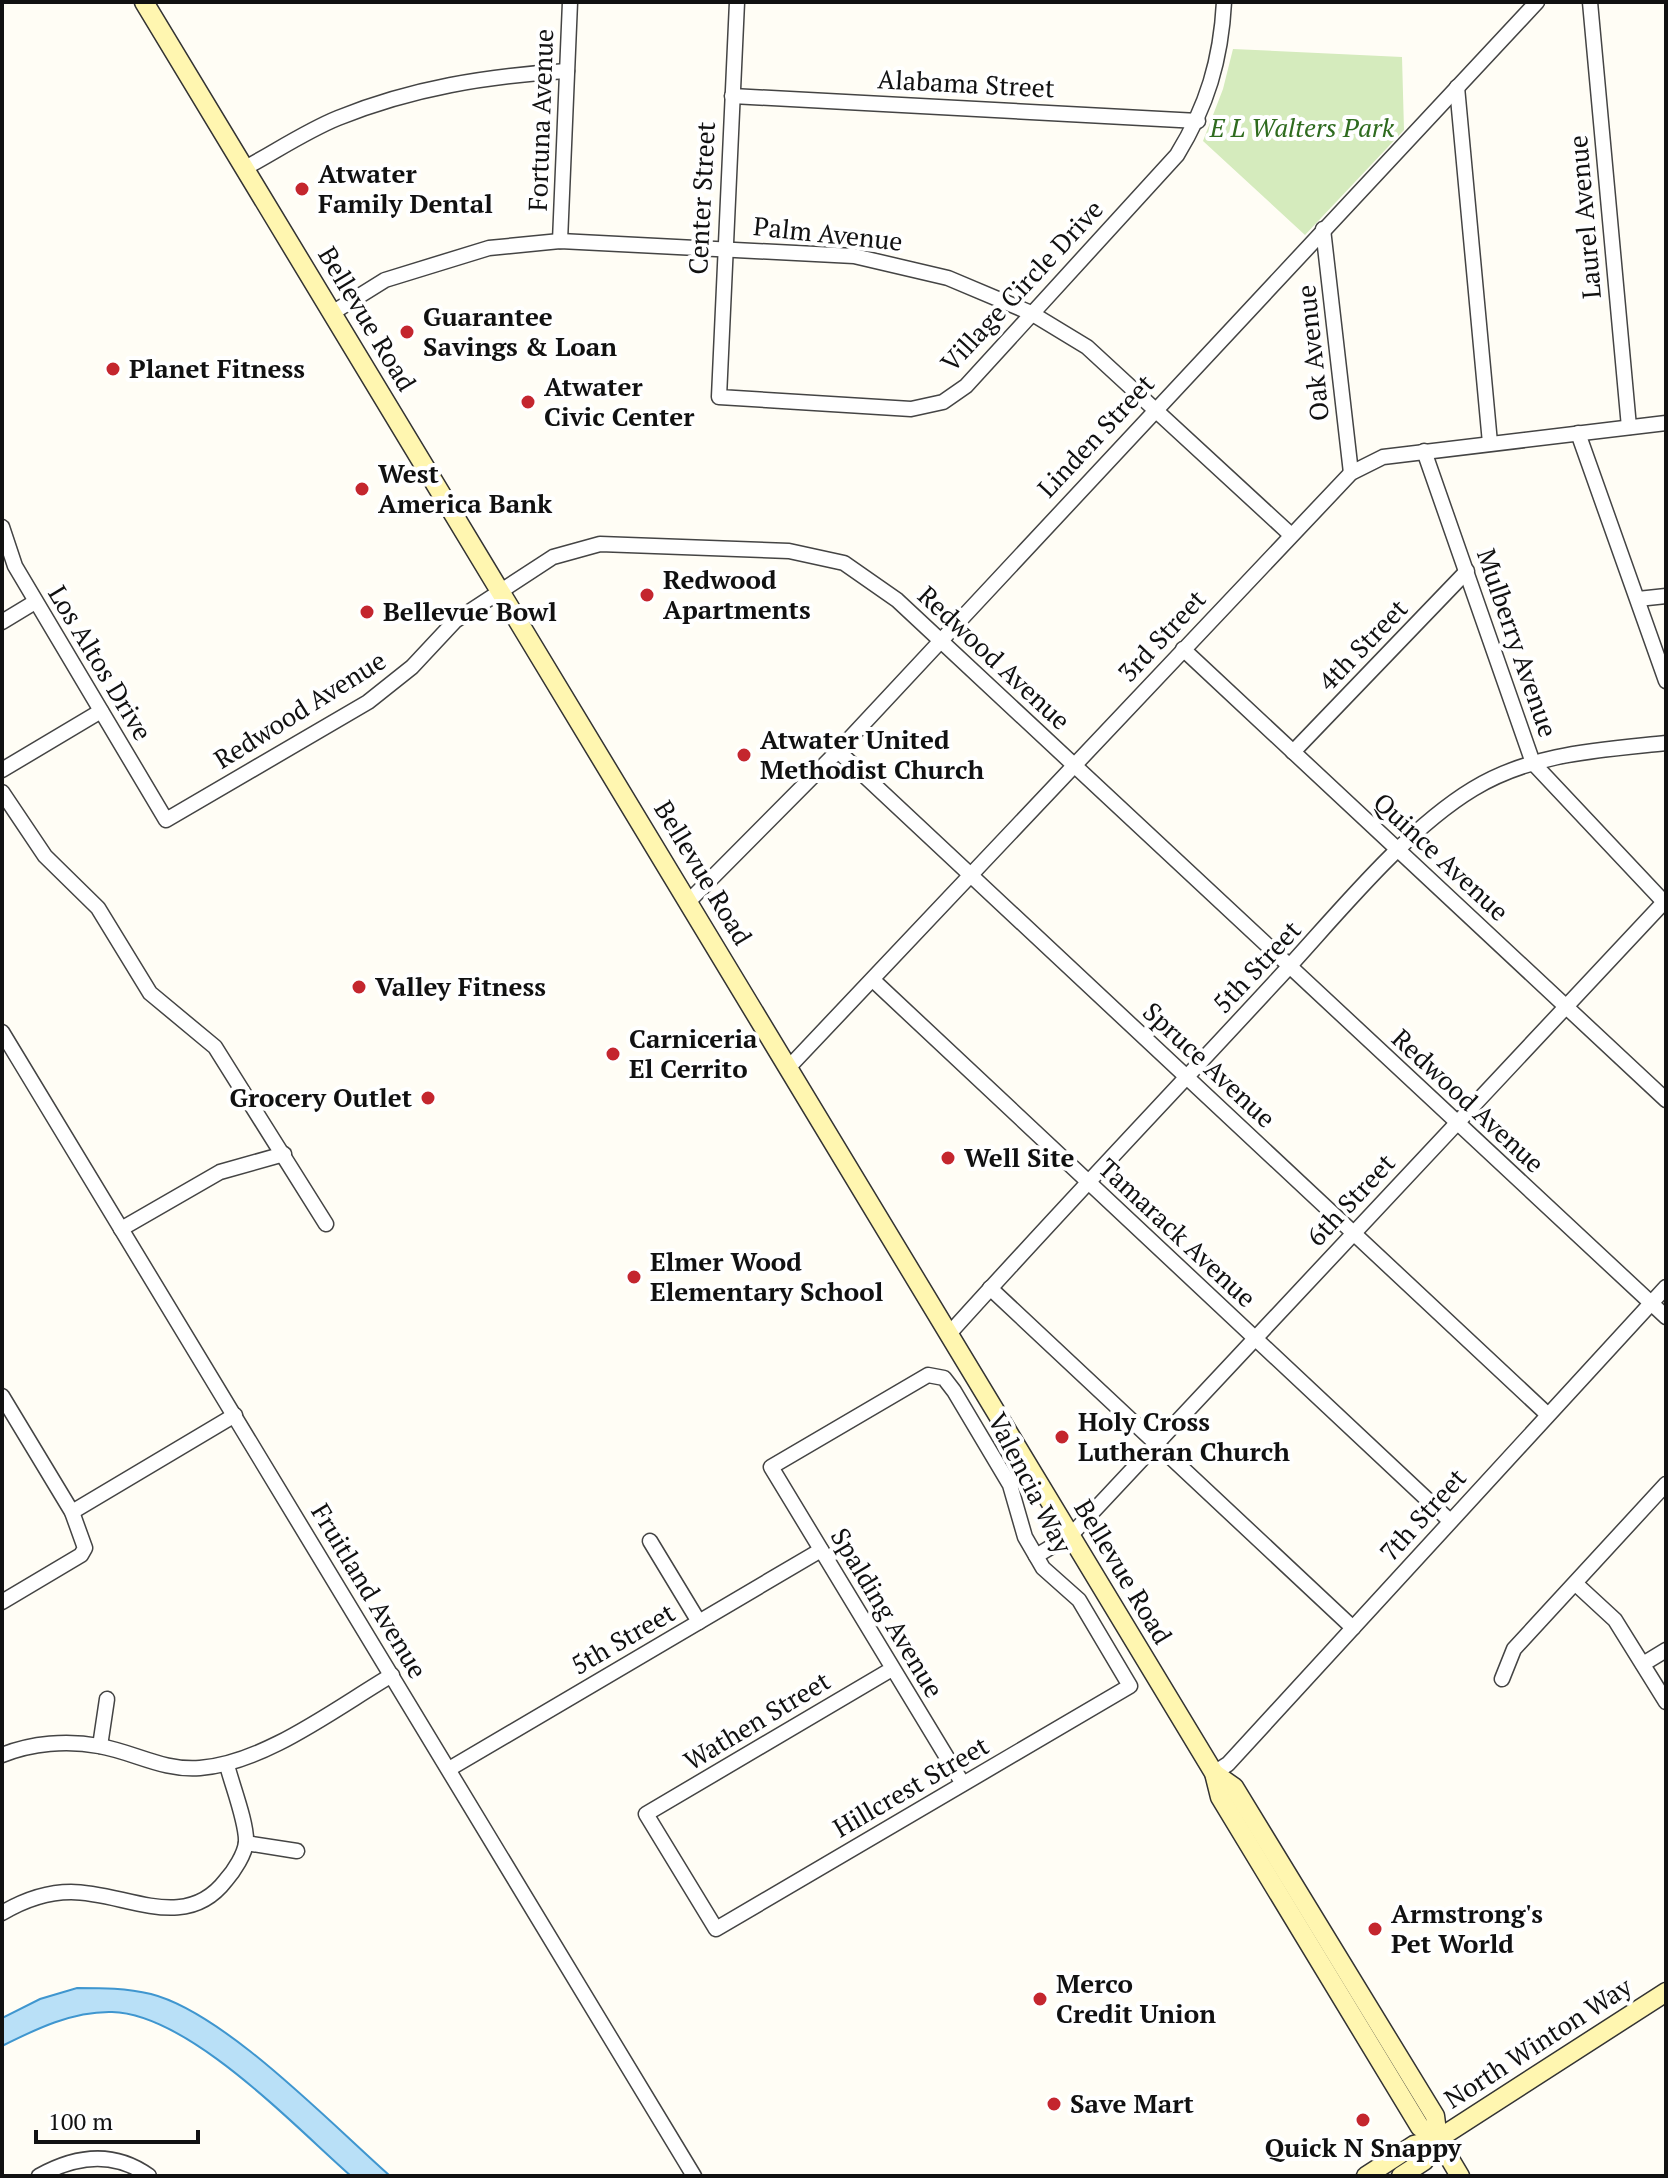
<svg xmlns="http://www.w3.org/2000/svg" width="1668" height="2178" font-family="'PT Serif',serif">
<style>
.green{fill:#d5ebbd}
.water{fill:#b9e0f7;stroke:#3f96cf;stroke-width:2}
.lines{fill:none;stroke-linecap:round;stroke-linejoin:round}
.minor-casing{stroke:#444;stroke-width:17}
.secondary-casing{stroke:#333;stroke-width:21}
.minor{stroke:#fff;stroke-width:14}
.secondary{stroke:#fff6b0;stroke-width:18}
.poi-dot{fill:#c4262e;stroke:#fff;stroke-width:3}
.labels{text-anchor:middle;stroke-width:8;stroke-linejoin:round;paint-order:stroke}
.street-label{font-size:26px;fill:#111;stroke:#fff}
.park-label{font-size:26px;font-style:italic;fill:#2f6b1f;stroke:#fff}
.poi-label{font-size:26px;font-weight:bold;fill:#111;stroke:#fff;text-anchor:start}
</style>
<rect width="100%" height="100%" fill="#fffdf5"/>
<!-- green -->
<polygon class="green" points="1233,49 1402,57 1404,130 1305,235 1203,141 1223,89"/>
<!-- water -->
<path class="water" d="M77 1988C103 1988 126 1988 151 1994 225 2013 330 2123 390 2176H351C294 2126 189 2014 112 2012 73 2011 36 2029 2 2046V2018L40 1999Z"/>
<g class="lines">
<!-- minor casing -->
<g class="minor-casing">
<g id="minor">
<path d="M737 2 719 397 911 409 943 402 966 386 1177 155C1207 106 1221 60 1224 2"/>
<polyline points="1590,2 1629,427"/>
<polyline points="1457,87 1490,443"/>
<polyline points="732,96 1198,121"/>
<path d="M245 168C275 152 306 131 338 118 412 88 487 76 567 71"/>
<polyline points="1323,229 1351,473"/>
<polyline points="560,241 570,2"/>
<polyline points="332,313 385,280 489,248 560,241 854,256 948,278 1031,313 1087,347 1290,534"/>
<polyline points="1578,433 1666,681"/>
<polyline points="1424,451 1533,763 1662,900"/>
<polyline points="2,527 15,566 166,820 368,702 412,667 455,621 553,557 600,544 789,551 844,563 897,600 1666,1317"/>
<polyline points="1638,599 1666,596"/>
<polyline points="2,622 35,602"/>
<polyline points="1183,649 1666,1100"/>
<polyline points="838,751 1547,1414"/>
<polyline points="1293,752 1467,571"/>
<polyline points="2,770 101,711"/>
<polyline points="2,792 45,856 98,908 150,993 215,1047 326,1224"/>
<polyline points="689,901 838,751 1537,2"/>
<polyline points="873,980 1449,1520"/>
<polyline points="2,1032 694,2176"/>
<polyline points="790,1066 1351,473 1383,457 1666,423"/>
<polyline points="121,1229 220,1172 284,1154"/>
<polyline points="990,1288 1353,1628"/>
<path d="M949 1334C1056 1215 1166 1100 1274 983 1332 921 1402 832 1473 789 1532 753 1600 750 1666 743"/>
<polyline points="2,1396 72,1512 85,1548 81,1555 2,1602"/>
<polyline points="72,1512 235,1415"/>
<polyline points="650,1541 699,1622"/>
<polyline points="1036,1556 1071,1535 1666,900"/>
<polyline points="1576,1584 1615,1620 1666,1702"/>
<polyline points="1643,1664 1666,1650"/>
<polyline points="892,1669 646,1814 716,1929 1130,1686 1079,1600 1043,1568 1025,1537 1010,1485 954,1391 944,1378 928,1375 771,1467 963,1784"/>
<polyline points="1502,1679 1514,1649 1666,1484"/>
<polyline points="100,1746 107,1699"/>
<path d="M2 1755C32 1743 67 1740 99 1746 134 1752 163 1771 200 1768 265 1763 336 1708 392 1675"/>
<polyline points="449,1769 821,1550"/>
<polyline points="1214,1773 1228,1764 1666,1287"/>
<polyline points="246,1843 297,1851"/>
<path d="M2 1913C24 1900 46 1892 71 1892 125 1892 185 1934 226 1880 234 1871 245 1854 246 1842 247 1823 232 1785 227 1765"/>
<path d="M39 2176C75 2156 113 2150 149 2176"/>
</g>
</g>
<!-- secondary casing -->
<g class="secondary-casing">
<g id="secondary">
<polyline points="144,2 1214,1773 1220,1797 1420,2127 1438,2139"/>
<polyline points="1214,1773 1234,1787 1435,2116 1438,2139 1460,2176"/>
<polyline points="1366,2176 1414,2145 1438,2139 1666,1992"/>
<polyline points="1401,2176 1424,2161 1438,2139"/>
</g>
</g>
<!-- minor -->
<use href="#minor" class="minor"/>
<!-- secondary -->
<use href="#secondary" class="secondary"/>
</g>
<!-- markers -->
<g class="poi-dot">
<circle cx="302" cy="189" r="8"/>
<circle cx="407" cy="332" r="8"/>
<circle cx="113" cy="369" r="8"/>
<circle cx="528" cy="402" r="8"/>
<circle cx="362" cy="489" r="8"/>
<circle cx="647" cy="595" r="8"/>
<circle cx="367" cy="612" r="8"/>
<circle cx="744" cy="755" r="8"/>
<circle cx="359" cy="987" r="8"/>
<circle cx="613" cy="1054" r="8"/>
<circle cx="428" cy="1098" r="8"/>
<circle cx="948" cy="1158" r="8"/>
<circle cx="634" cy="1277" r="8"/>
<circle cx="1062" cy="1437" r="8"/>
<circle cx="1375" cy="1929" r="8"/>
<circle cx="1040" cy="1999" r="8"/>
<circle cx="1054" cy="2104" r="8"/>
<circle cx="1363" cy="2120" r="8"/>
</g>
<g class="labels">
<!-- street labels -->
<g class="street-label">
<text transform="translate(966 84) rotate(3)" y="9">Alabama Street</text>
<text transform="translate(541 120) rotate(-88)" y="9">Fortuna Avenue</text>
<text transform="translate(702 198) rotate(-87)" y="9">Center Street</text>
<text transform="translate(1585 217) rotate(-95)" y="9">Laurel Avenue</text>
<text transform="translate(828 234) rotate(6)" y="9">Palm Avenue</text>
<text transform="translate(1022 286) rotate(-47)" y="9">Village Circle Drive</text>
<text transform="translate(367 319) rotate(59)" y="9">Bellevue Road</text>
<text transform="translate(1313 353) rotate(-96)" y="9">Oak Avenue</text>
<text transform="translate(1096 436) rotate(-47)" y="9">Linden Street</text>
<text transform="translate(1162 636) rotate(-47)" y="9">3rd Street</text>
<text transform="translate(1517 643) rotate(71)" y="9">Mulberry Avenue</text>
<text transform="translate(1363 645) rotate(-46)" y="9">4th Street</text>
<text transform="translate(994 658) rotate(43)" y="9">Redwood Avenue</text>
<text transform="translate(100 663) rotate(59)" y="9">Los Altos Drive</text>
<text transform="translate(300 710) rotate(-32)" y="9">Redwood Avenue</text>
<text transform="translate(1441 857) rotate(43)" y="9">Quince Avenue</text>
<text transform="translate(703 873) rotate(59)" y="9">Bellevue Road</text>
<text transform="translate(1257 967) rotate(-47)" y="9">5th Street</text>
<text transform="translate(1209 1065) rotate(43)" y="9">Spruce Avenue</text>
<text transform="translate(1468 1101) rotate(43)" y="9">Redwood Avenue</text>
<text transform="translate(1351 1200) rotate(-47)" y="9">6th Street</text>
<text transform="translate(1177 1233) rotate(43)" y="9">Tamarack Avenue</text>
<text transform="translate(1030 1483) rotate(63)" y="9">Valencia Way</text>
<text transform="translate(1423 1515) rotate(-48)" y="9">7th Street</text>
<text transform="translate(1123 1572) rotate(59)" y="9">Bellevue Road</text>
<text transform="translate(369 1591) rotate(59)" y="9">Fruitland Avenue</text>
<text transform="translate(887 1613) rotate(59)" y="9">Spalding Avenue</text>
<text transform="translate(623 1639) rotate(-30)" y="9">5th Street</text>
<text transform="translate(757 1721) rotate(-31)" y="9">Wathen Street</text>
<text transform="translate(911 1787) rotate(-30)" y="9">Hillcrest Street</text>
<text transform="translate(1538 2043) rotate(-33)" y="9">North Winton Way</text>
</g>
<!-- park labels -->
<g class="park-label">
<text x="1302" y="137">E L Walters Park</text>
</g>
<!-- poi labels -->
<g class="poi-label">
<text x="318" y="183">Atwater<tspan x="318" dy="30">Family Dental</tspan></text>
<text x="423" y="326">Guarantee<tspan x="423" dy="30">Savings &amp; Loan</tspan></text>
<text x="129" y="378">Planet Fitness</text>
<text x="544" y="396">Atwater<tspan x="544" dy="30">Civic Center</tspan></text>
<text x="378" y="483">West<tspan x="378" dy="30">America Bank</tspan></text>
<text x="663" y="589">Redwood<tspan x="663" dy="30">Apartments</tspan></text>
<text x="383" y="621">Bellevue Bowl</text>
<text x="760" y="749">Atwater United<tspan x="760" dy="30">Methodist Church</tspan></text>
<text x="375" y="996">Valley Fitness</text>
<text x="629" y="1048">Carniceria<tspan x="629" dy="30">El Cerrito</tspan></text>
<text x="412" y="1107" text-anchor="end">Grocery Outlet</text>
<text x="964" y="1167">Well Site</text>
<text x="650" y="1271">Elmer Wood<tspan x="650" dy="30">Elementary School</tspan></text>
<text x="1078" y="1431">Holy Cross<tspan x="1078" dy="30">Lutheran Church</tspan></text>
<text x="1391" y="1923">Armstrong's<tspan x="1391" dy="30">Pet World</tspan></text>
<text x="1056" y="1993">Merco<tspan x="1056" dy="30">Credit Union</tspan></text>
<text x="1070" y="2113">Save Mart</text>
<text x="1363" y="2157" text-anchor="middle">Quick N Snappy</text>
</g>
</g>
<!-- border -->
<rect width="1668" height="2178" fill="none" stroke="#111111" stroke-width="8"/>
<!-- scale -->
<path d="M36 2130v12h162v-12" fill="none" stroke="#111111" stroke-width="4"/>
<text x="48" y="2130" font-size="24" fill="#111111" stroke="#ffffff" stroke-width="6" paint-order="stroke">100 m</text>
</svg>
